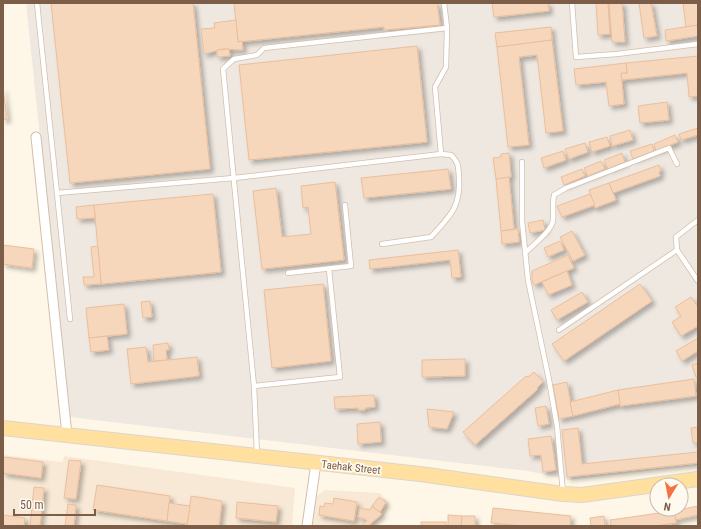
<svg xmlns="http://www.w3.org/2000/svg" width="701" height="529" font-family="'Roboto Condensed',sans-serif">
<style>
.residential{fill:#f7e9d5}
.industrial{fill:#efe8e1}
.building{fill:#f6d7bc;stroke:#ebbe9b;filter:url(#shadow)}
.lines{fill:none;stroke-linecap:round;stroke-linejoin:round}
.lane-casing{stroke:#d2bfab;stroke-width:6}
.street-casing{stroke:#d2bfab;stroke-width:11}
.primary-casing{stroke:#ddd5cf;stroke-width:16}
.lane{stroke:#fff;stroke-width:4.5}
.street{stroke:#fff;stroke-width:9}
.primary{stroke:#ffe09e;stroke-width:14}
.labels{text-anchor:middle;stroke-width:3.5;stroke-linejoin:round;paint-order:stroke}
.street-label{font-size:11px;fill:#7b5d48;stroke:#fffaf0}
</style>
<defs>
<filter id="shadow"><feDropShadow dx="3.5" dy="3.5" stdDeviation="2" flood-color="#0004"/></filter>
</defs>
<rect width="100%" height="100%" fill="#fef7e7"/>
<!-- residential -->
<g class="residential">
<polygon points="3,455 63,462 64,456 295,488 292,526 3,526"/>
<polygon points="325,490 380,493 389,503 387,511 383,517 372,526 310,526 317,496"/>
</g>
<!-- industrial -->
<polygon class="industrial" points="26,3 698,3 698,465 568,480 528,471 69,417"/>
<!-- building -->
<g class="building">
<polygon points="51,3 193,3 210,169 70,183"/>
<polygon points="234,3 437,3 440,25 384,30 384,27 238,42"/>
<polygon points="492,3 548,3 549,11 494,17"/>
<polygon points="596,3 608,3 610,34 598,35"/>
<polygon points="609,3 622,3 625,42 612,42"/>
<polygon points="639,3 651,3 657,36 644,38"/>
<polygon points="683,3 698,3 698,25 686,27"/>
<polygon points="236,20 238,42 242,41 243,50 223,49 204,54 201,29 215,28 214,23"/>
<polygon points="698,25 698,36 666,41 665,30"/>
<polygon points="551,27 552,40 497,47 495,33"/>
<polygon points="552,40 563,131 546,133 537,55 519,57 529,145 508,147 497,47"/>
<polygon points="417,46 427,142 249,160 239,65"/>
<polygon points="229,49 230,56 217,57 217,50"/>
<polygon points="698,56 698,96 689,97 687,73 622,80 621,73 627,73 626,63"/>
<polygon points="626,63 627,73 621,73 624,104 609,106 606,82 576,85 574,69"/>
<polygon points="3,88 7,119 3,120"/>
<polygon points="667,102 669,120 640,123 638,106"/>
<polygon points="698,128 698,135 681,140 679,134"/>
<polygon points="630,130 633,140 612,146 610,136"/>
<polygon points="675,135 678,142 656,151 654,144"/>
<polygon points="607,137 610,146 592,152 589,142"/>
<polygon points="585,143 588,152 569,159 565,149"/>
<polygon points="652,144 654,151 633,159 630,151"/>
<polygon points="563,151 566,160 544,168 541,158"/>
<polygon points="509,153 511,177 496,179 493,158 501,157 501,154"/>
<polygon points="622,153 625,162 608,169 604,160"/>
<polygon points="601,161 605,169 588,176 584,168"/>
<polygon points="659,165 661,171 659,172 660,176 613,193 609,183"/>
<polygon points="448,169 451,189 364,198 361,178"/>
<polygon points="582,169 585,176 564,185 561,177"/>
<polygon points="509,177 514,229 501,231 496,179"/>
<polygon points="335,182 344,260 262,269 253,191 276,188 282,237 311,234 308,207 303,208 301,186"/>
<polygon points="609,183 616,200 595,208 589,190"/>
<polygon points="213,194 221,272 101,284 94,205"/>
<polygon points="590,194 595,205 562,217 557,206"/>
<polygon points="94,205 95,218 77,219 76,207"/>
<polygon points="543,220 545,230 530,233 528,223"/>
<polygon points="518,229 519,242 502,244 501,231"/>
<polygon points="572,231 585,255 573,261 560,237"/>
<polygon points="560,241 564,250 548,257 544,248"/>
<polygon points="3,245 34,249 32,268 3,264"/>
<polygon points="98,246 101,284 84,285 83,277 94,277 91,247"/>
<polygon points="458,250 461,277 452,278 450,260 370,269 369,260"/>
<polygon points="568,255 574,268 534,285 532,281 532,271"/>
<polygon points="567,271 572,285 548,295 542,282"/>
<polygon points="323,284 331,361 272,368 264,290"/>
<polygon points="640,284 652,301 564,361 552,344"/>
<polygon points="582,292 588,302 557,320 551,310"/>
<polygon points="691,297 698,307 698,326 681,336 672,322 681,316 675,307"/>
<polygon points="150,301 152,317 143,318 141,302"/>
<polygon points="124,304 127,334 89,338 86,308"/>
<polygon points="107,336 109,350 91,352 89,338"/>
<polygon points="698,338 698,351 682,361 676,351"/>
<polygon points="168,343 169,350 166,350 167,360 154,361 153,345"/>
<polygon points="146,347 148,362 197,357 199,376 131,384 127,349"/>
<polygon points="465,359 465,376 422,377 422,360"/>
<polygon points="698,363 698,377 696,377 692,365"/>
<polygon points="534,372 543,382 537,388 538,389 475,445 463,432 526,376 528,377"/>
<polygon points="694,379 696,396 620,406 618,390"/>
<polygon points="567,382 573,416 559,419 553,385"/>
<polygon points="618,390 620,404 573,416 570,402"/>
<polygon points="374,395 375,407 365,408 365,410 358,410 358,408 335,409 334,397"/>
<polygon points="546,406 549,424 538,426 535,408"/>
<polygon points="427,409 454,412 447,429 429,427"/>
<polygon points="380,422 381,442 358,444 357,424"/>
<polygon points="698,427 698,443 693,443 691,428"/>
<polygon points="578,428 582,464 698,452 698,463 567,477 562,430"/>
<polygon points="551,436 556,470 543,472 541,455 530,456 528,439"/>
<polygon points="3,457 43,462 41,478 3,473"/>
<polygon points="69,460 81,461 76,499 64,498"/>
<polygon points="97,485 170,496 167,521 93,510"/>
<polygon points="34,487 44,488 40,526 30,526"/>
<polygon points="191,496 222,501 219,526 187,526"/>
<polygon points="379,497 386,502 380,512 372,506"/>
<polygon points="334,498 357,502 354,521 319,515 320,506 324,507 325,503 333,504"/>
<polygon points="237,502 278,506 276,522 236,518"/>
<polygon points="169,503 190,506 187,524 167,521"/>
<polygon points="68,504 76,505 74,526 65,526"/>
<polygon points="372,506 382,514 368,526 360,526 367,521 365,519 358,517 360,508 370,510"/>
<polygon points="698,506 698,515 675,520 674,511"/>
<polygon points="493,508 571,516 570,526 522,526 491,523"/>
<polygon points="674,511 676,523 654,526 611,526 610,520"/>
<polygon points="3,515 25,518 24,526 3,526"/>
<polygon points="448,515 462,516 461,526 448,526"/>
<polygon points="462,516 475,516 475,526 461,526"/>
<polygon points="604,516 605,526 591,526 590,518"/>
<rect x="421" y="522" width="25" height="4"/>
</g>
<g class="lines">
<!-- lane casing -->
<g class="lane-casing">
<g id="lane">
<polyline points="37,3 57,193"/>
<polyline points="572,3 576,57 617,54 698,44"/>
<polyline points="522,162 522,221 528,280 549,380 557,426 563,493"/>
<polyline points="698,220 676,237 677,250 698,281"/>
<path d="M382 244 431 237C450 216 461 207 459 177 458 166 459 163 451 155L441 154"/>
<path d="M525 253C533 245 552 231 553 220 554 211 552 203 554 195L566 188 669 148 677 164"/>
<polyline points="288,273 351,266 345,205"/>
<polyline points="70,319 57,193 234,178 441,154 435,87 446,67 447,28 444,3"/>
<polyline points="559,330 677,250"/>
<polyline points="254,386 340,377 329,269"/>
<polyline points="257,454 254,386 223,69 234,59 257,55 264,48 447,28"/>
</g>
</g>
<!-- street casing -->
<g class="street-casing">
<g id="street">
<polyline points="36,137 67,435"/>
<polyline points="307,526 316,463"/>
</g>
</g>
<!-- primary casing -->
<g class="primary-casing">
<polyline id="primary" points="3,428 420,474 563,494 582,495 698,479"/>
</g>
<!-- lane -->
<use href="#lane" class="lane"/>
<!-- street -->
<use href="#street" class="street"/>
<!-- primary -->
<use href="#primary" class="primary"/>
</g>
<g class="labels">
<!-- street labels -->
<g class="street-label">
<text transform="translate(351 467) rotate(6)" y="4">Taehak Street</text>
</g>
</g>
<!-- border -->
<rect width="701" height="529" fill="none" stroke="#7b5d48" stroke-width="8"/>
<!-- north arrow -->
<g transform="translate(669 497) rotate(190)"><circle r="19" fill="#fffaf0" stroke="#cabbad"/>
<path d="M0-3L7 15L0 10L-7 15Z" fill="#f37442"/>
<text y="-6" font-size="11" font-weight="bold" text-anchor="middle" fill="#7b5d48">N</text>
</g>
<!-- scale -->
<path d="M14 509v6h81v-6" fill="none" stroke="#7b5d48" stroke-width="2"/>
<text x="20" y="509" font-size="12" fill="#7b5d48" stroke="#fffaf0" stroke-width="3" paint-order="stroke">50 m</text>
</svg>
